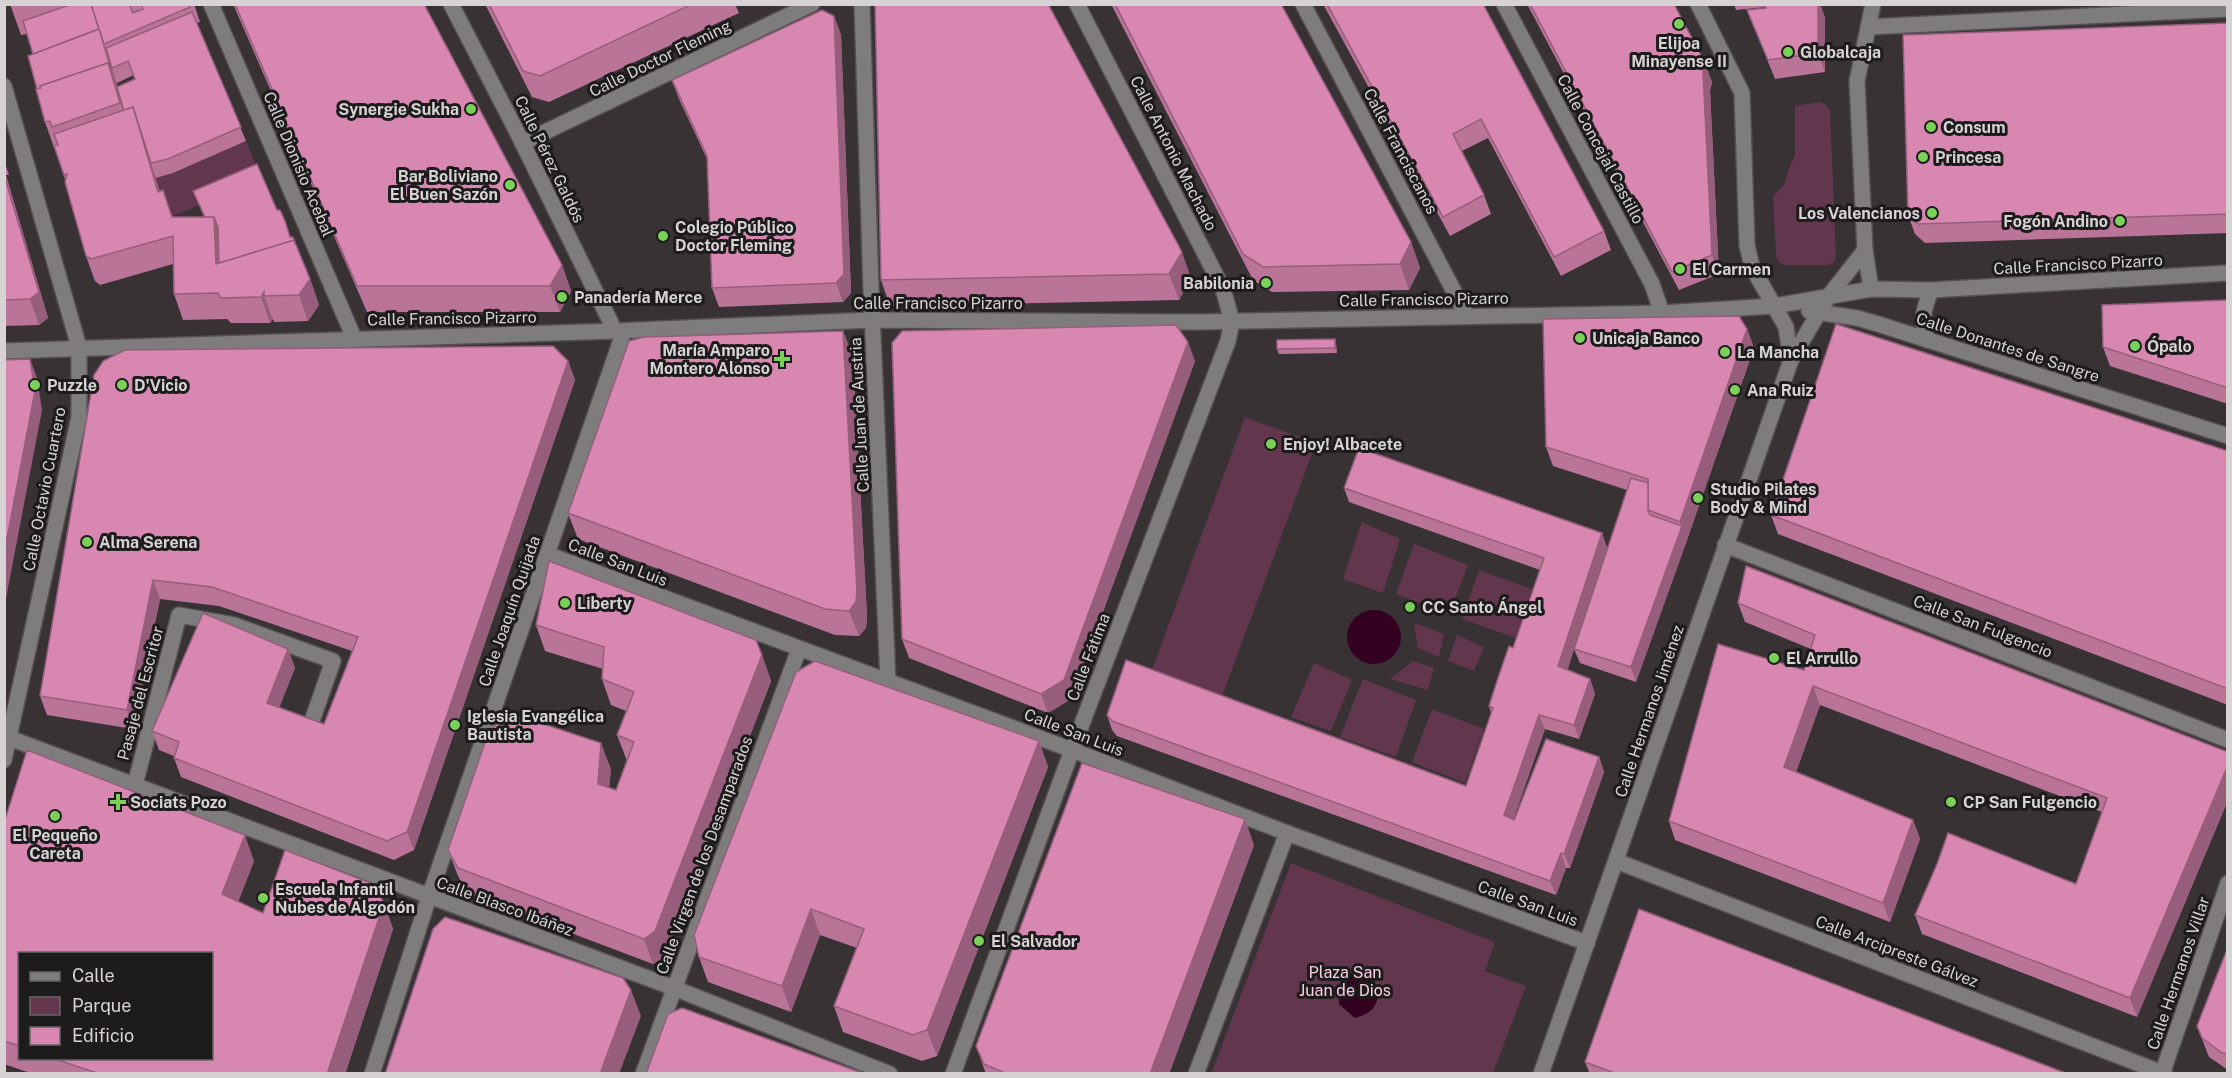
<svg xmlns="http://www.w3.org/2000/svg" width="2232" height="1078" font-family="'Public Sans',sans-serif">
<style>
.green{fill:#62364d}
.water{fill:#340121}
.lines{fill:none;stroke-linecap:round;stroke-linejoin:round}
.minor-casing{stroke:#554f52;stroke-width:18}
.minor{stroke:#7f7c7d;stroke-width:15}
.wall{fill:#b97497;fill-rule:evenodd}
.shaded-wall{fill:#965e7b}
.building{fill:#d787b0;stroke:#965e7b;stroke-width:1.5}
.poi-dot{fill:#7ad157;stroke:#1d1b1c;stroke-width:2}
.labels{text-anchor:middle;stroke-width:6;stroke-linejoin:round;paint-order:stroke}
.poi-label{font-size:16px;font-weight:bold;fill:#d7d3d5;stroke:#1d1b1c;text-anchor:start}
.street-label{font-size:16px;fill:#d7d3d5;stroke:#1d1b1c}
.park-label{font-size:16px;fill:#f9cde2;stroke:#1d1b1c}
</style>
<rect width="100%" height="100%" fill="#383235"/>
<!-- green -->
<g class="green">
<polygon points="1820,102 1826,105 1830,111 1836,257 1834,262 1829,265 1785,265 1779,262 1776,257 1773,197 1785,183 1789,168 1795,155 1795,106"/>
<polygon points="246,141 262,179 168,218 156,178 173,173"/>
<polygon points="1245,417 1316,443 1218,707 1148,681"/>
<polygon points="1362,522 1400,539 1383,593 1343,579"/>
<polygon points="1414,544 1468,565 1449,614 1396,594"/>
<polygon points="1479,570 1532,589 1516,638 1462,619"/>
<polygon points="1414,623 1444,634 1439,657 1418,648"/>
<polygon points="1457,635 1484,647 1474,671 1448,661"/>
<polygon points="1413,661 1434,668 1428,690 1390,679"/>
<polygon points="1314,663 1352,680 1331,731 1291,717"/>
<polygon points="1363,679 1416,700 1396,757 1340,737"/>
<polygon points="1432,709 1484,729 1465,783 1412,762"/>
<polygon points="1291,863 1495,942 1485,971 1526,986 1493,1073 1211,1074"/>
</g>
<!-- water -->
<g class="water">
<circle cx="1374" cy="637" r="27"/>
<path d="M1353 974 1367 976 1378 987C1379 1005 1373 1013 1355 1018L1339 1004 1340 988Z"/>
</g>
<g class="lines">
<!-- minor casing -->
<g class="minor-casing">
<g id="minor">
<polyline points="211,4 354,338"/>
<polyline points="451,4 518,134 615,331"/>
<polyline points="862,4 871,289 888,681"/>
<polyline points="1303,4 1467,316"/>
<polyline points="1504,4 1652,284 1662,313"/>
<polyline points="1698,4 1742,93 1747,245 1752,267 1786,327 1791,360"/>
<polyline points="1868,27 2228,9"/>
<polyline points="4,86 79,347 79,417 4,760"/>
<polyline points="522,143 812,4"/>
<polyline points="1871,289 1865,250 1857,81 1873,4"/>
<polyline points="1809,311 1857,318 1878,324 2228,436"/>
<path d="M1927 340C1921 318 1923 311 1931 290"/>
<polyline points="4,351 615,331 872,320 1195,322 1662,313 1774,306 1871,289 1931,290 2228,273"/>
<polyline points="1725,545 2228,740"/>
<polyline points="547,554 1072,750 1287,833 1587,943"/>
<polyline points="4,736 674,988 890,1074"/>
<polyline points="135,785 179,615 234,625 333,661 313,718"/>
<polyline points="1616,861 2165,1074"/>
<polyline points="372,1074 429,897 624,331"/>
<polyline points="643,1074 799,649"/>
<polyline points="953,1074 1072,750 1228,341 1232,321 1223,289 1077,4"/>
<polyline points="1196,1074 1287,833"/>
<polyline points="1541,1074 1791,360 1828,297 1865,250"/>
<polyline points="2162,1074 2228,883"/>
</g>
</g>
<!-- minor -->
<use href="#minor" class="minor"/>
</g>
<!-- wall -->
<g class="wall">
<path d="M10 4H194L200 22 197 23 246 141 173 173 156 178 154 173 160 192 173 217H204L193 191 277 210 291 237 310 279 319 305 308 321 274 322 273 319 270 323H231L227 319 183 320 174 294 173 264 100 285 95 281 86 256 65 179 45 122 37 89 33 54 27 34 21 35ZM134 75 135 80 118 87 115 78 117 83Z"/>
<polygon points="233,4 424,4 562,265 571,291 560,312 367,312"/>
<polygon points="485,4 735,4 739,13 549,102 532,97"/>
<polygon points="875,4 1191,278 1179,300 890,306 881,280"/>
<polygon points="1111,4 1281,4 1411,242 1420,268 1409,290 1272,292 1253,280"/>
<polygon points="1323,4 1483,4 1604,231 1611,250 1561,276 1488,138 1462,151 1484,195 1491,214 1450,236"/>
<polygon points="1527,4 1674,4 1712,82 1710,91 1719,274 1679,290"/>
<polygon points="1734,4 1820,4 1825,18 1825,72 1775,79 1747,10 1766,8 1766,7 1736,10"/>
<polygon points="834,16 841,35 851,293 843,302 719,307 712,288 708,161 679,99 672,80"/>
<polygon points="2228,23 2228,233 1925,243 1915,234 1908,215"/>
<polygon points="4,160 9,175 6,175 48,318 39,325 4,326"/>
<polygon points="2228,300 2228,404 2110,366 2103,347"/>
<polygon points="1747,329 1754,348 1687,540 1636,682 1580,663 1574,649 1627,490 1553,466 1546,447"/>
<polygon points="843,331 853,357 867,616 866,628 859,636 835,635 578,539 568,513"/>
<polygon points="1336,344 1337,353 1279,354 1277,349"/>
<polygon points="568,361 575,380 414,850 394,860 181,777 174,758 174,756 159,750 152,731 288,649 295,668 279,707 324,724 352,651 219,606 160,599 133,729 47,715 40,696 94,375"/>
<polygon points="1195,361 1071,699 1048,713 909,658 902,639"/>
<polygon points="2228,451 2228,705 1778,534 1771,515"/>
<polygon points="1344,488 1602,533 1607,548 1567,670 1590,679 1595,694 1579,739 1545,729 1513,820 1514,820 1599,757 1604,772 1570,868 1566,868 1556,895 1117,736 1112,730 1107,715 1466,786 1491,713 1489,706 1513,648 1540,570 1349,502"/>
<polygon points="1738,603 2228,752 2228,800 2137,1017 1922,934 1915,915 2076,884 2102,812 1820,705 1796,772 1913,820 1920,839 1890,922 1675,840 1669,821 1804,670 1811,649 1745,622"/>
<polygon points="536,625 762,655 771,681 665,957 653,964 468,894 458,876 448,850 611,769 609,787 616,790 627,761 617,735 626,711 611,705 602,679 603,669 545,651"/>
<polygon points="1039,741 1048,767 937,1056 922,1061 843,1032 834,1006 857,948 820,935 791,1012 708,982 699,957"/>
<path d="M4 823 254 861 238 902 263 913 384 903 393 929 345 1074H33L4 1064ZM20 954 212 1059H20Z"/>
<polygon points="1254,845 1169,1074 986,1074 976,1046"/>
<polygon points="2228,947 2228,1070 2209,1057 2197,1026"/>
<polygon points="1585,1062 2068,1074 1590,1074"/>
</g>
<!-- shaded-wall -->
<g class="shaded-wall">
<polygon points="1818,4 1820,4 1825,18 1825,72 1818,53"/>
<polygon points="834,16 841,35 851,293 843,302 836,283"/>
<polygon points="99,29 109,58 128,121 127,122 120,103"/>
<polygon points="1705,63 1712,82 1710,91 1719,274 1712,255 1703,72"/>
<polygon points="133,107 154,173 168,218 158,192"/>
<polygon points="4,170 48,318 39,325 30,299 4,175"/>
<polygon points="214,217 223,242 224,273 216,264"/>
<polygon points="1411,242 1420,268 1409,290 1400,264"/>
<polygon points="1182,252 1191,278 1179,300 1169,274"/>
<polygon points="562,265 571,291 560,312 550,286"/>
<polygon points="310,279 319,305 308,321 299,295"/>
<polygon points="264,292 264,296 273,319 270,323 261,297"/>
<polygon points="1747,329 1754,348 1687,540 1680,522"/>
<polygon points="843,331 853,357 867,616 866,628 859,636 849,611"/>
<polygon points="1335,339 1336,344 1337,353 1335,348"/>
<polygon points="1188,342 1195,361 1071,699 1048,713 1041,694"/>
<polygon points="30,359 37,378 42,410 4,609 4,554"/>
<polygon points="568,361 575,380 414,850 407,832"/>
<polygon points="1682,526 1687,540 1636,682 1631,667"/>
<polygon points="1602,533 1607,548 1564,681 1558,666"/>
<polygon points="153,580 160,599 133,729 127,710"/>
<polygon points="288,649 295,668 274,721 267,703"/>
<polygon points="762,655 771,681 665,957 653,964 644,939"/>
<polygon points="1590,679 1595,694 1579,739 1574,725"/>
<polygon points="1813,686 1820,705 1791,786 1784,767"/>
<polygon points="1539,715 1545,729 1510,829 1504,815"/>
<polygon points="1039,741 1048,767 937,1056 927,1030"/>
<polygon points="601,743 611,769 607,810 598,784"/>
<polygon points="1599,757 1604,772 1570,868 1564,854"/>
<polygon points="2228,765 2228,800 2137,1017 2130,998"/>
<polygon points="1245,819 1254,845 1169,1074 1150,1074"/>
<polygon points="1913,820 1920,839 1890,922 1883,903"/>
<polygon points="245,835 254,861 231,920 222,894"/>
<polygon points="1561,853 1566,868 1556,895 1550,881"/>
<polygon points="384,903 393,929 345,1074 327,1074"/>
<polygon points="811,909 820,935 791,1012 782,986"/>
<polygon points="631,990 641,1016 619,1074 600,1074"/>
</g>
<!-- building -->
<g class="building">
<polygon points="72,4 91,4 102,39 99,29 33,54 23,21"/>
<polygon points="91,4 129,4 133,13 143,9 141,4 190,4 190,7 104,44"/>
<polygon points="235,4 424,4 562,265 550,286 357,286"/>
<polygon points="489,4 692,4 540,76 523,71"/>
<polygon points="875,4 1048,4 1182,252 1169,274 881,280"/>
<polygon points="1115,4 1281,4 1411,242 1400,264 1263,267 1243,254"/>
<polygon points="1327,4 1483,4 1604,231 1554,257 1481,119 1453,134 1484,195 1443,217"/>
<polygon points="1530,4 1674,4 1705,63 1703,72 1712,255 1672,272"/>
<polygon points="1765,4 1818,4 1818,53 1768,60 1747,10 1766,8"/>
<polygon points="822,10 834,16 844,274 836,283 712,288 707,156 672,80"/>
<polygon points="192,12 241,127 168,159 151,163 133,107 124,111 117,87 135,79 128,61 112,68 106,48"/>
<polygon points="2228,23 2228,214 1918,224 1908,215 1903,35"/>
<polygon points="99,29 111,69 108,63 40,86 41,88 37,89 28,56"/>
<polygon points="108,63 120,103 52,127 50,121 45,122 36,89 41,88 40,86"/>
<polygon points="133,107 158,192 163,190 172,217 214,217 216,264 294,240 310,279 299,295 264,296 264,292 261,297 221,298 218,293 174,294 173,236 91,259 86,256 65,182 67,174 64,175 54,146 58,145 54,134"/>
<polygon points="257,164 277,210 280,210 285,221 290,237 293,237 295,244 294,240 219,263 218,228 214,217 205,217 193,191"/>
<polygon points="4,175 39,292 30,299 4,300"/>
<polygon points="2228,300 2228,388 2103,347 2102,305"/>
<polygon points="1739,316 1747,329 1680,522 1648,510 1648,479 1546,447 1543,319"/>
<polygon points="1836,324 2228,451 2228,689 1771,515"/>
<polygon points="1176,325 1188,342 1064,680 1041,694 902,639 892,343 902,331"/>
<polygon points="843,331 857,590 856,602 849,611 825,609 568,513 629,341 644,337"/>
<polygon points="1335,339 1335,348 1277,349 1277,340"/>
<polygon points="553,346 568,361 407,832 387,841 174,758 179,742 152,731 203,613 288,649 267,703 324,724 358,637 212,587 153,580 127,710 40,696 94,375 103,361 125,350"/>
<polygon points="30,359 35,391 4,554 4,360"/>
<polygon points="1359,448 1602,533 1558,666 1590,679 1574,725 1539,715 1504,815 1514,820 1546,739 1599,757 1564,854 1561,853 1550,881 1112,721 1107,715 1126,660 1466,786 1493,708 1489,706 1497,681 1509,646 1513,648 1544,558 1344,488"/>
<polygon points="1631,478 1648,483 1648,510 1650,515 1682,526 1631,667 1574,649"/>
<polygon points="549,561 756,640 762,655 655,931 644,939 458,868 448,850 488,734 507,712 601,743 598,784 616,790 634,742 617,735 634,692 602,679 604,647 536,625"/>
<polygon points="1746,566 2228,752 2228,765 2130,998 1915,915 1937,864 1948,833 2076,884 2107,798 1813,686 1784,767 1913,820 1883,903 1669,821 1718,644 1804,670 1815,635 1738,603"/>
<polygon points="815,661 1039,741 927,1030 913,1035 834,1006 864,929 811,909 782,986 699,957 694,935 796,672"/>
<polygon points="27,750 245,835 222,894 263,913 285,850 373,884 384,903 327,1074 100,1074 55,1059 212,1059 212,954 20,954 20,1046 4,1041 4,823"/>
<polygon points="1082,763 1245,819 1150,1074 1007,1074 984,1064 976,1046"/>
<polygon points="1639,909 2068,1074 1617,1074 1585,1062"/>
<polygon points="445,917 623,978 631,990 600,1074 385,1074 433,929"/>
<polygon points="2228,947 2228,1054 2222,1053 2202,1038 2197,1026"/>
<polygon points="682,1008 865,1074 646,1074 668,1014"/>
</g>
<!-- markers -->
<g class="poi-dot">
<circle cx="1679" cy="24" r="6"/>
<circle cx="1788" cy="52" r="6"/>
<circle cx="471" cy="109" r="6"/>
<circle cx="1931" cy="127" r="6"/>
<circle cx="1923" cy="157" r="6"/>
<circle cx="510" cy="185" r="6"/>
<circle cx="1932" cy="213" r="6"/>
<circle cx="2120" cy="221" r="6"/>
<circle cx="663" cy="236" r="6"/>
<circle cx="1680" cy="269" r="6"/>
<circle cx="1266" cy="283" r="6"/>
<circle cx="562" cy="297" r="6"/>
<circle cx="1580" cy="338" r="6"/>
<circle cx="2135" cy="346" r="6"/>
<circle cx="1725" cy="352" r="6"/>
<path d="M779 350h6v6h6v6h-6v6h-6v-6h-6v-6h6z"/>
<circle cx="35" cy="385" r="6"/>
<circle cx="122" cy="385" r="6"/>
<circle cx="1735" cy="390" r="6"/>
<circle cx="1271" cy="444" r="6"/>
<circle cx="1698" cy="498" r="6"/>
<circle cx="87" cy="542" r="6"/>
<circle cx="565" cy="603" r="6"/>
<circle cx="1410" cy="607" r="6"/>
<circle cx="1774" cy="658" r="6"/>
<circle cx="455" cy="725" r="6"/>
<path d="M115 793h6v6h6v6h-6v6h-6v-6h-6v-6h6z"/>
<circle cx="1951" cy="802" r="6"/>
<circle cx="55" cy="816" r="6"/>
<circle cx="263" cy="898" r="6"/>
<circle cx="979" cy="941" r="6"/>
</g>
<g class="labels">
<!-- poi labels -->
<g class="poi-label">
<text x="1679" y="49" text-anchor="middle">Elijoa<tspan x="1679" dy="18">Minayense II</tspan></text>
<text x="1800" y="58">Globalcaja</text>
<text x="459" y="115" text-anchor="end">Synergie Sukha</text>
<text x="1943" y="133">Consum</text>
<text x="1935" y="163">Princesa</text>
<text x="498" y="182" text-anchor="end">Bar Boliviano<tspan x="498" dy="18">El Buen Sazón</tspan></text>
<text x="1920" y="219" text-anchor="end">Los Valencianos</text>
<text x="2108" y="227" text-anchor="end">Fogón Andino</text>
<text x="675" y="233">Colegio Público<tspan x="675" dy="18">Doctor Fleming</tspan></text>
<text x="1692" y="275">El Carmen</text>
<text x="1254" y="289" text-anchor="end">Babilonia</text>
<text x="574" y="303">Panadería Merce</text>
<text x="1592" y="344">Unicaja Banco</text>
<text x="2147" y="352">Ópalo</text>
<text x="770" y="356" text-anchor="end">María Amparo<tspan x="770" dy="18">Montero Alonso</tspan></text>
<text x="1737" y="358">La Mancha</text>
<text x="47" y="391">Puzzle</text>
<text x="134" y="391">D'Vicio</text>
<text x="1747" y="396">Ana Ruiz</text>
<text x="1283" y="450">Enjoy! Albacete</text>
<text x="1710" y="495">Studio Pilates<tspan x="1710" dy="18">Body &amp; Mind</tspan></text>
<text x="99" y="548">Alma Serena</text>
<text x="577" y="609">Liberty</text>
<text x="1422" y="613">CC Santo Ángel</text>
<text x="1786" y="664">El Arrullo</text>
<text x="467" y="722">Iglesia Evangélica<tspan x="467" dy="18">Bautista</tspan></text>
<text x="130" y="808">Sociats Pozo</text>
<text x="1963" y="808">CP San Fulgencio</text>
<text x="55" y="841" text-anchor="middle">El Pequeño<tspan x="55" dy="18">Careta</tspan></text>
<text x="275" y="895">Escuela Infantil<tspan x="275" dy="18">Nubes de Algodón</tspan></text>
<text x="991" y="947">El Salvador</text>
</g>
<!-- street labels -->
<g class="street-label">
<text transform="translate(660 58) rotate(-26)" y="6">Calle Doctor Fleming</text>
<text transform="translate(1601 149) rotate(62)" y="6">Calle Concejal Castillo</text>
<text transform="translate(1401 151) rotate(62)" y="6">Calle Franciscanos</text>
<text transform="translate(1174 153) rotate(63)" y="6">Calle Antonio Machado</text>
<text transform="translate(550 159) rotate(64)" y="6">Calle Pérez Galdós</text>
<text transform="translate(299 164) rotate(67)" y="6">Calle Dionisio Acebal</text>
<text transform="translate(2078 264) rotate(-3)" y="6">Calle Francisco Pizarro</text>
<text transform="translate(1424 299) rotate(-1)" y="6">Calle Francisco Pizarro</text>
<text x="938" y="309">Calle Francisco Pizarro</text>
<text transform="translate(452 318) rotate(-1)" y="6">Calle Francisco Pizarro</text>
<text transform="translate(2008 347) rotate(18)" y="6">Calle Donantes de Sangre</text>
<text transform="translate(859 415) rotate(-93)" y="6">Calle Juan de Austria</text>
<text transform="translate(44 489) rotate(-79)" y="6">Calle Octavio Cuartero</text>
<text transform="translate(618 562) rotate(21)" y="6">Calle San Luis</text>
<text transform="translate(509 611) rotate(-71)" y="6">Calle Joaquín Quijada</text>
<text transform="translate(1983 626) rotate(21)" y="6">Calle San Fulgencio</text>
<text transform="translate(1088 657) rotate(-69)" y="6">Calle Fátima</text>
<text transform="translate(140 693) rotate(-75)" y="6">Pasaje del Escritor</text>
<text transform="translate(1649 711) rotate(-71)" y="6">Calle Hermanos Jiménez</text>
<text transform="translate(1074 732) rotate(21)" y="6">Calle San Luis</text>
<text transform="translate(704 855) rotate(-70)" y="6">Calle Virgen de los Desamparados</text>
<text transform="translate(1528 903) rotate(20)" y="6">Calle San Luis</text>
<text transform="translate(505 906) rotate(20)" y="6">Calle Blasco Ibáñez</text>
<text transform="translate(1897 951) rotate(21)" y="6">Calle Arcipreste Gálvez</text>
<text transform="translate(2178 973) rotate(-71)" y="6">Calle Hermanos Villar</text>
</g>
<!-- park labels -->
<g class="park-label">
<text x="1345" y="978">Plaza San<tspan x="1345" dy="18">Juan de Dios</tspan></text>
</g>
</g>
<!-- border -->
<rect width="2232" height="1078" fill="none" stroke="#d7d3d5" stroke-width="12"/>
<!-- legend -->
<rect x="18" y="952" width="195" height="108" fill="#1d1b1c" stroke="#676566" stroke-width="1.5"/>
<rect x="30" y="972" width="30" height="9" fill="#7f7c7d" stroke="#676566" stroke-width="1.5"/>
<text x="72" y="982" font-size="18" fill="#d7d3d5">Calle</text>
<rect x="30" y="997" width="30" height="18" fill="#62364d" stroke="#676566" stroke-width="1.5"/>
<text x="72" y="1012" font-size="18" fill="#d7d3d5">Parque</text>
<rect x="30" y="1027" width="30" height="18" fill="#d787b0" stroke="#676566" stroke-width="1.5"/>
<text x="72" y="1042" font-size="18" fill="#d7d3d5">Edificio</text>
</svg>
